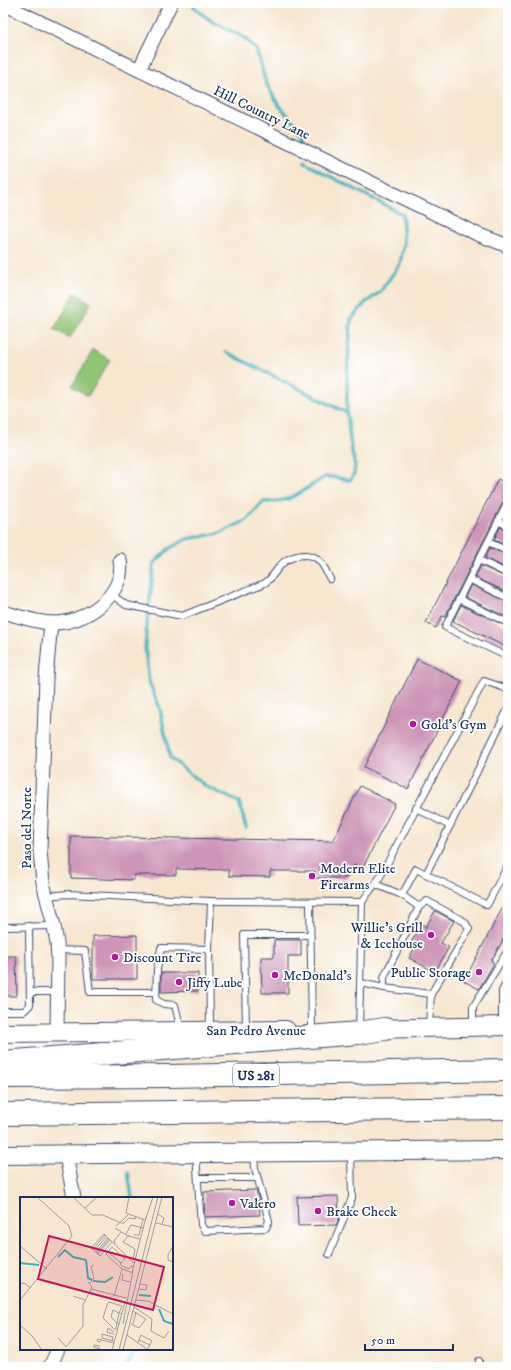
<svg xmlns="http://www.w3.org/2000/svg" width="511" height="1370" font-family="'IM FELL DW Pica',serif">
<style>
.green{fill:#92c475;stroke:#567a6a}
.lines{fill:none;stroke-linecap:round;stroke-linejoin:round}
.stream{stroke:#41b1bb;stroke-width:3.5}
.building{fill:#ce95b8}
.service-casing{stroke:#3c4a6f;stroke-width:8}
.minor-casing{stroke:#3c4a6f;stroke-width:15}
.secondary-casing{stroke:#3c4a6f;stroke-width:20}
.motorway-casing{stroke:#3c4a6f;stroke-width:24}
.service{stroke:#fff;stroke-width:6}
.minor{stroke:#fff;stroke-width:13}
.secondary{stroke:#fff;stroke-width:18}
.motorway{stroke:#fff;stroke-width:22}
.poi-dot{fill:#b5179e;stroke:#fff;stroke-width:1.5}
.labels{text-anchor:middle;stroke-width:3.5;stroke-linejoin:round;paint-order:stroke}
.shield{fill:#fff;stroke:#5f6d8e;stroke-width:1}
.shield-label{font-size:13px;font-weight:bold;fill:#1b2f5e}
.street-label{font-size:14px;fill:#1b2f5e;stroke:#fff}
.poi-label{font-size:14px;fill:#1b2f5e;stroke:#fff;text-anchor:start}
.inset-river{fill:none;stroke:#41b1bb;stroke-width:2}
.inset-road{fill:none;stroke:#9f9da2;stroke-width:1}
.view{fill:#c2185b;fill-opacity:0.15;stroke:#c2185b;stroke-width:2}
.inset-edge{fill:none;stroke:#1b2f5e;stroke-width:2}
</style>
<rect width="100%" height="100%" fill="#fff"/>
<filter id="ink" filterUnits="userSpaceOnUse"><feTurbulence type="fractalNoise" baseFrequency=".025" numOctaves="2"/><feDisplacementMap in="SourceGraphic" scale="8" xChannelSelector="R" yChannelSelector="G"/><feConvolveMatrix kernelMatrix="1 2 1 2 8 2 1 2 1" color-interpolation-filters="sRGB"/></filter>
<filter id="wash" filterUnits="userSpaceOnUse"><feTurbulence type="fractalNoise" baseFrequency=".012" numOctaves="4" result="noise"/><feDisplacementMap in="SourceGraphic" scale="16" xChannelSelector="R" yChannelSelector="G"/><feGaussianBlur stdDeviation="0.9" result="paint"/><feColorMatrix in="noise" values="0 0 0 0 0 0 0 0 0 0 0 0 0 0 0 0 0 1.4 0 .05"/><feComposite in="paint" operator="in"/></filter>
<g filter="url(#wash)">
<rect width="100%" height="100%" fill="#f7e6d0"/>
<!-- green -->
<g class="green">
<polygon points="75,293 91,303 70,338 54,329"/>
<polygon points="93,350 110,360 88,396 72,386"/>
</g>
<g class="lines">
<!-- stream -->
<g class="stream">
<polyline points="191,3 198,11 213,22 242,36 256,49 266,83 278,104 303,133 304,140"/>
<polyline points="226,352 347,413"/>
<path d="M149 607 154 563 170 548 187 539 220 533 247 520 263 502C287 502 293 497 312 485 316 483 321 479 325 477 333 475 342 480 350 480L354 474 355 465 351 448 347 413V376L351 319 365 303 380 292 400 264 404 243 402 214 305 163V161"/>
<polyline points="148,613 145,647 149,682 160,709 170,758 205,786 239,802 246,828"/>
<polyline points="128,1172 132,1198"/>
<polyline points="126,1367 137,1349"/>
</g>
</g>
<g id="blocks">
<!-- building -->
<g class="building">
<polygon points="498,479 508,484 508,498 504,500 445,617 442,616 436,628 426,623"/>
<polygon points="500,527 508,530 508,546 494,540"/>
<polygon points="490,548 508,555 508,569 485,558"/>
<polygon points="481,566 508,578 508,593 475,577"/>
<polygon points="471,585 508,602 508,618 465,597"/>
<polygon points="461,605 508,627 508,648 453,621"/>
<polygon points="417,659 462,681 408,789 364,767"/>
<polygon points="360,786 395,804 362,869 354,865 347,878 315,878 315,871 270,871 270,877 229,876 229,870 176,869 176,875 134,875 134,880 71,878 71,836 333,841"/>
<polygon points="508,897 508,931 491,961 494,963 479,989 464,981"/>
<polygon points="435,911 454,921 441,943 449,947 435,972 409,958 415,947 410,944 422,924 426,927"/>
<polygon points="137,935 137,979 93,979 93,936"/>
<polygon points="274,940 301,940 301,956 288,956 288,993 262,993 261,957 274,957"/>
<polygon points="3,956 16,956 17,996 3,996"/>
<polygon points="161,973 198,973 198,991 161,992"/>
<polygon points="256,1190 259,1202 260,1215 205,1217 204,1192"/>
<polygon points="338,1196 339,1219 336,1225 298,1226 297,1197"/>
</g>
</g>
</g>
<g filter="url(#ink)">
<use href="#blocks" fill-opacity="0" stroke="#3c4a6f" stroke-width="1"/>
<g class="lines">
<!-- service casing -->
<g class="service-casing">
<g id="service">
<polyline points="508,502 445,627 508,657"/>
<polyline points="498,521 508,526"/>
<polyline points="488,542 508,551"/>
<polyline points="479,560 508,574"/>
<polyline points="469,579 508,598"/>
<path d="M111 594 126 605 182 616 265 583C274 577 276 568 284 562 292 556 307 552 316 558 323 562 326 572 330 579"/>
<polyline points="459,599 508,623"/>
<polyline points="416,808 450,826"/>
<polyline points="426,874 508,709"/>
<polyline points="375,884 402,895"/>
<polyline points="46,896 69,894 211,901 362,902 359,1030"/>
<polyline points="310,902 312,1029"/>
<polyline points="362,902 380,877 484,681 502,687 508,690"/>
<polyline points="419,907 427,901 465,922 469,929 431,994"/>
<polyline points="3,927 54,926"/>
<polyline points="58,950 85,951 90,992 156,992"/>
<polyline points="361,983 384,988"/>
<polyline points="30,992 58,992"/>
<polyline points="3,1011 24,1011 30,1005 29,926"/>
<polyline points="473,1025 473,1007 508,950"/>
<polyline points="502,1025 502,991 508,980"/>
<polyline points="429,1027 431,994 384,988 384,977 419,907 402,895 416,869 487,905 508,865"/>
<polyline points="246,1028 244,935 310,935"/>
<polyline points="210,1029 209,949 211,901"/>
<polyline points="181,1030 175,1005 164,1004 156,1000 157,969 161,948 209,949"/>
<polyline points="196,1155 201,1225 205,1231 266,1228 269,1221 255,1168 254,1153"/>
<polyline points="198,1178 257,1178"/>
<polyline points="329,1254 352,1198 351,1154"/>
<polyline points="479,1361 479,1367"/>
</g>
</g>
<!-- minor casing -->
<g class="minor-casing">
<g id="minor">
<polyline points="3,4 477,234 508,246"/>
<polyline points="139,70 171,3"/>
<path d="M3 612C18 616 35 622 51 623 83 625 127 595 120 560"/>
<polyline points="51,623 46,677 40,851 43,883 54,926 57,943 58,957 57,1032"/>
<polyline points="66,1155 74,1198"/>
<polyline points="50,1367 58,1349"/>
</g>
</g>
<!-- secondary casing -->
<g class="secondary-casing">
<g id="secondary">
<polyline points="372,1029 508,1026"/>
<polyline points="3,1033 286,1030"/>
<polyline points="3,1155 508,1150"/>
</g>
</g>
<!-- motorway casing -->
<g class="motorway-casing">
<g id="motorway">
<polyline points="3,1062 358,1033 385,1029"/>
<polyline points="3,1077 168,1076 508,1070"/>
<polyline points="3,1114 508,1108"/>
</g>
</g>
<!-- service -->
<use href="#service" class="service"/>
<!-- minor -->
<use href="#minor" class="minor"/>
<!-- secondary -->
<use href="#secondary" class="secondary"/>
<!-- motorway -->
<use href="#motorway" class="motorway"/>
</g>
</g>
<!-- markers -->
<g class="poi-dot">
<circle cx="413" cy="724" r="4"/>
<circle cx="312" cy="876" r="4"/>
<circle cx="431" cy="935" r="4"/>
<circle cx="115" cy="957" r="4"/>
<circle cx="479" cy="972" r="4"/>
<circle cx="275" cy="975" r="4"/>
<circle cx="179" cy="982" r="4"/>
<circle cx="232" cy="1203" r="4"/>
<circle cx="318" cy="1211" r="4"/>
</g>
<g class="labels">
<!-- shield labels -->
<rect class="shield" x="233" y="1064" width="46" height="22" rx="3"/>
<g class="shield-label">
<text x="256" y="1080">US 281</text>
</g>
<!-- street labels -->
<g class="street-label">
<text transform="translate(262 112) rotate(26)" y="5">Hill Country Lane</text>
<text transform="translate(26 828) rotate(-90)" y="5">Paso del Norte</text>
<text x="256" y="1035">San Pedro Avenue</text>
</g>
<!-- poi labels -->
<g class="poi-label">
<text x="421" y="729">Gold's Gym</text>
<text x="320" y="873">Modern Elite<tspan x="320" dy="16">Firearms</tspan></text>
<text x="423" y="932" text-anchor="end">Willie's Grill<tspan x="423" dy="16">&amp; Icehouse</tspan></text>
<text x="123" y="962">Discount Tire</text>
<text x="471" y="977" text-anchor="end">Public Storage</text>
<text x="283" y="980">McDonald's</text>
<text x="187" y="987">Jiffy Lube</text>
<text x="240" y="1208">Valero</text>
<text x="326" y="1216">Brake Check</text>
</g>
</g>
<!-- overview -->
<g transform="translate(20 1197)">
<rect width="153" height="153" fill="#f7e6d0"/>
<path class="inset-river" d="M38 60 45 53 53 60 66 63 68 81 72 83M0 66 19 68M73 84 85 85 93 80M119 98 131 99M139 112 144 124 153 127"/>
<path class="inset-road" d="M53 0 72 18H83L101 26M109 0 106 16 125 23M65 11 77 0M138 17 144 21 142 27M126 21 133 0M102 25 103 27 109 21 115 22 116 20M136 26 153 30M96 29 108 18M95 31 108 39 120 42M106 37 111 28 123 31M109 38 103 45 115 52 113 63M114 38H119L123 22M92 45 80 59 71 51 84 37 114 66M95 47 94 44 101 35M0 49 27 72M153 49 148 58V63L153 65M73 52 85 38M74 54 86 40M76 55 88 41M88 55 101 66M77 56 89 42M78 57 90 43M102 72 86 57 92 50 105 62 100 67 102 69 109 72 111 69 114 70M112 75 126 20M103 77 102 83 110 85M70 86 74 81 71 70 74 68M0 87 4 86 11 91M71 92 106 101M119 92 126 93 127 88 120 87M53 99 65 103M94 99 102 72 113 76M0 103 52 39 49 29 17 0M116 103 128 104 153 117M114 110 132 122 131 134 144 141 149 134M103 127 113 73M111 127 119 131 126 122 113 114M113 127 116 115M0 128 13 140 22 153M96 131 99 116 93 113 91 120 97 126 99 127M98 132H94L83 121 87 108 89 105 102 109 99 116 102 117M94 137 87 135 88 131 94 135M107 138 128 153M38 141 46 150 63 129V108L72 90 68 85M81 143 80 145 77 144 78 142 94 146M119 143 130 148M92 144 93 140 82 137V141L94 144M118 145 121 138 132 144 127 153M79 152 74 150V148L79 149V153M92 153 105 105M99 153 138 0M103 153 142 0"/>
<path class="view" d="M29 39 144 70 133 113 18 82Z"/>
<rect width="153" height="153" class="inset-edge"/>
</g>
<!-- margin -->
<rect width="511" height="1370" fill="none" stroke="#fff" stroke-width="16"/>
<!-- scale -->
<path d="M365 1344v6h88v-6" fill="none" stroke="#1b2f5e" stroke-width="2"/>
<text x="371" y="1344" font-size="12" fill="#1b2f5e" stroke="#ffffff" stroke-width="3" paint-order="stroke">50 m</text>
</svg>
